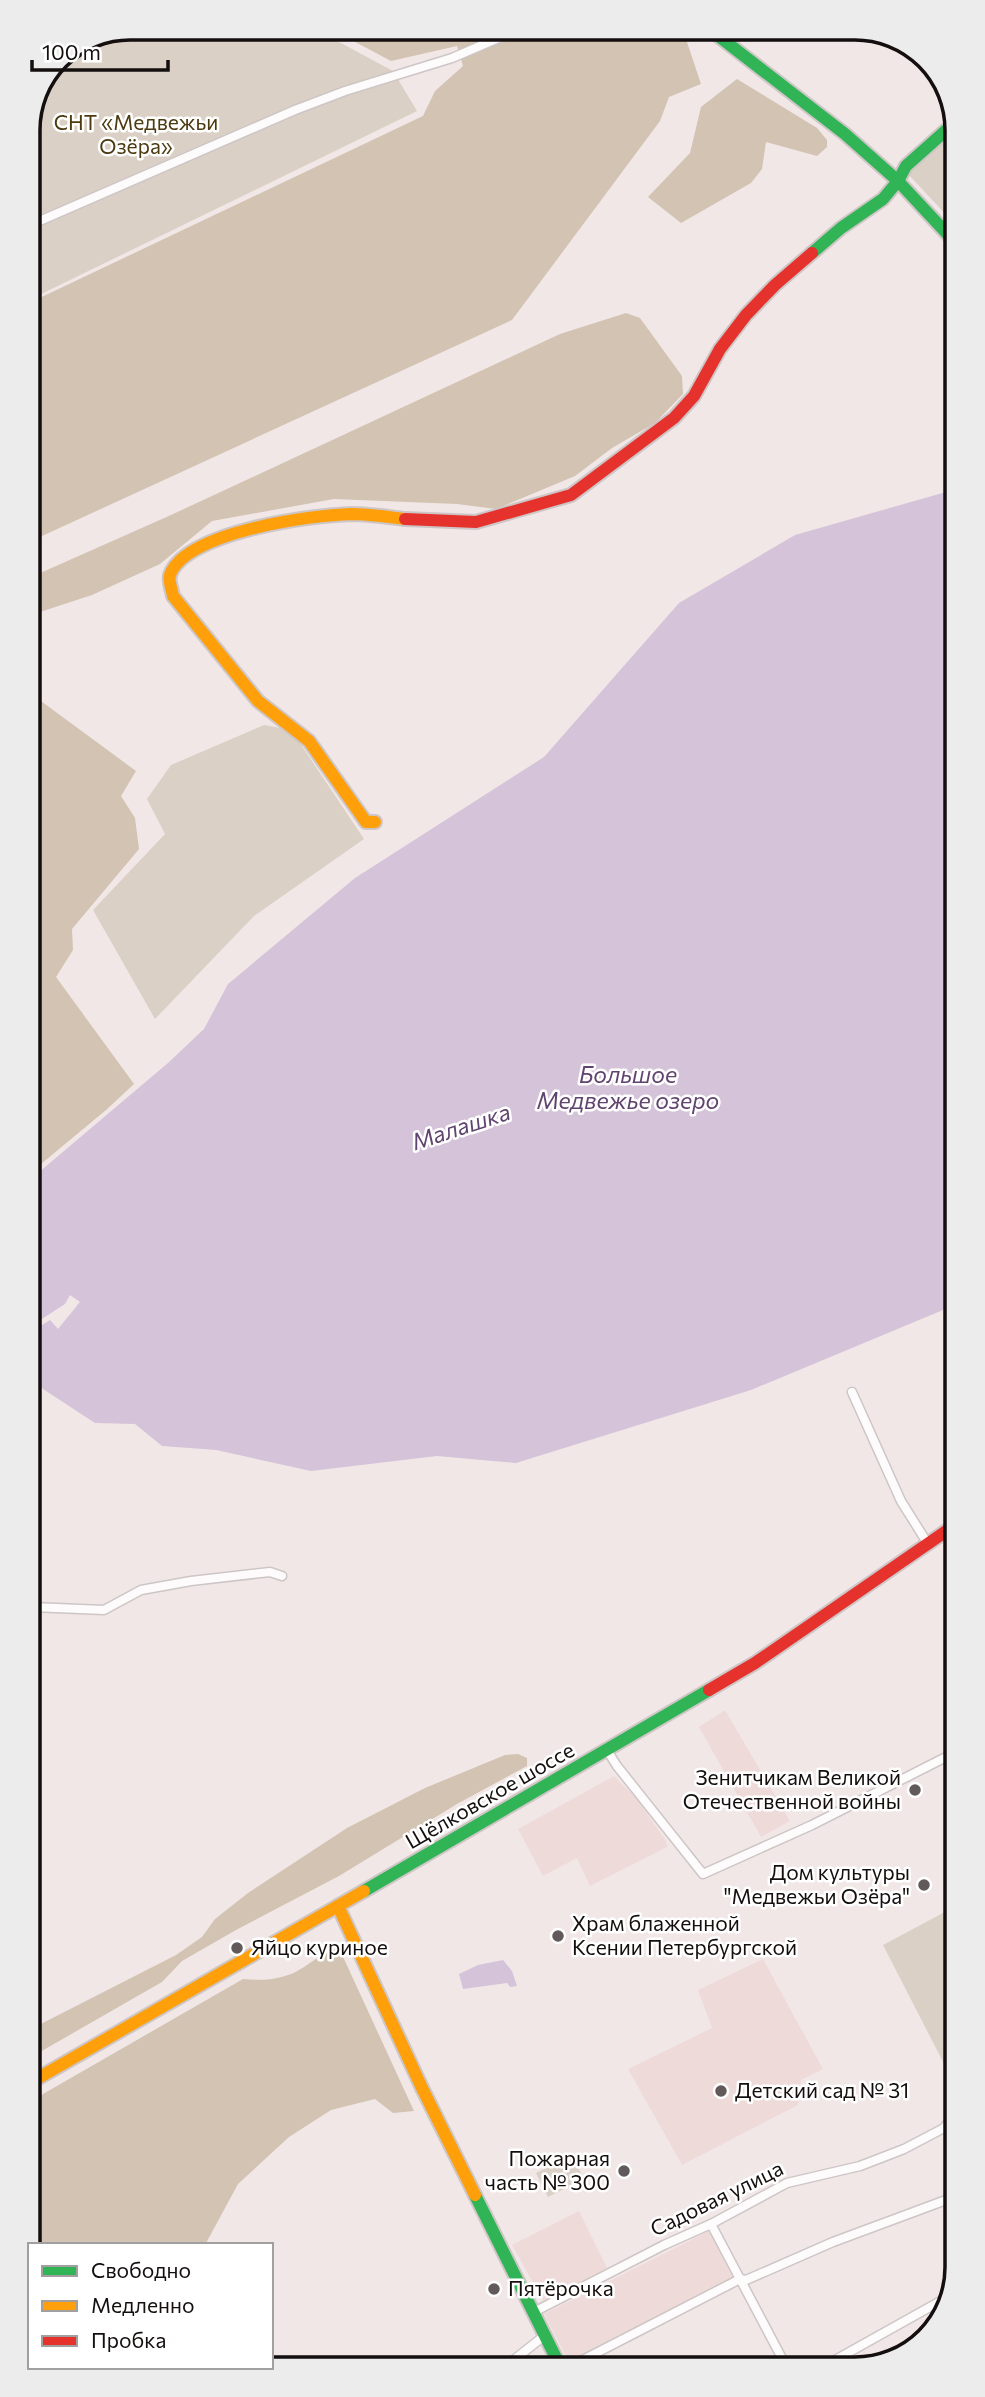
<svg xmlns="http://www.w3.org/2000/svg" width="985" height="2397" font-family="Commissioner,sans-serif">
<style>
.built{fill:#efdada}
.green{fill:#dbd0c5}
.forest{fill:#d2c3b2}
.water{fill:#d5c3d9}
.pier{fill:#f2e7e7}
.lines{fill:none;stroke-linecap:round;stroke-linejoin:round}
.street-casing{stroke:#cec6c6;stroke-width:11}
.fast-casing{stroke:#cec6c6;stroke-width:16}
.slow-casing{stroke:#cec6c6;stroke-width:16}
.jam-casing{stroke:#cec6c6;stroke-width:16}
.street{stroke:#fdfbfb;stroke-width:8}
.fast{stroke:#30b455;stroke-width:12}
.slow{stroke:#ff9f0a;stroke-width:12}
.jam{stroke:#e5322d;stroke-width:12}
.poi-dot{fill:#625a5a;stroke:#fff;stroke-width:2.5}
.labels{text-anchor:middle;stroke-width:5;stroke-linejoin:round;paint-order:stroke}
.park-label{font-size:21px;fill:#4c3a10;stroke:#fff}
.poi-label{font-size:21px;fill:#140e0e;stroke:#fff;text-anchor:start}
.street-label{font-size:21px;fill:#140e0e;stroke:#fff}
.water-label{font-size:23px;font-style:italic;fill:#60436e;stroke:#fff}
.rim{fill:none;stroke:#140e0e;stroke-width:3.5}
</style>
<rect width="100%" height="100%" fill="#f2e7e7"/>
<!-- built -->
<g class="built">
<polygon points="725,1710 790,1821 761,1837 699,1727"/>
<polygon points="614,1776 636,1798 666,1841 667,1847 590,1886 577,1858 543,1876 518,1829"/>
<polygon points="763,1959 823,2069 801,2080 798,2105 682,2165 628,2069 712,2028 698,1990"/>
<polygon points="579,2211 607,2268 544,2302 512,2245"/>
<polygon points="709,2231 733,2278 596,2347 597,2351 570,2364 544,2314"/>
</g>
<!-- green -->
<g class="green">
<polygon points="131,28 313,28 393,71 417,111 29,300 28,124 58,58"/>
<polygon points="952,134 952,221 908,174 927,153"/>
<polygon points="264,725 286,729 298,740 364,839 254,916 155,1019 93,910 165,834 147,799 171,765"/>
<polygon points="956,1906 957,2089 883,1945"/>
<polygon points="572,2155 584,2179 548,2197 536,2173"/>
</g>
<!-- forest -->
<g class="forest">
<polygon points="329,28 674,28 686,39 701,84 669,97 660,121 512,320 29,542 29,303 423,116 435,91 463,66 457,46 391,61"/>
<polygon points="737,79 817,128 827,140 827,147 817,156 766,142 762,169 751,183 681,223 648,197 690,153 701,107"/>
<polygon points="626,313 640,318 682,376 683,394 655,423 612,448 575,476 496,509 457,504 334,499 212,521 160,564 92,595 40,612 29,622 29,578 171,515 560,334"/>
<polygon points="30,693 136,771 121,796 135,818 139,849 72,929 73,950 56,977 134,1084 106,1110 35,1169 31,1169"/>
<polygon points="518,1754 527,1758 527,1766 457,1804 339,1876 236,1930 182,1961 162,1982 33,2056 33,2028 176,1955 202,1937 215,1919 248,1893 347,1828 425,1788 505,1755"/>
<path d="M339 1948 414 2111 393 2113 375 2099 331 2110 289 2137 238 2184 205 2245H33V2107L43 2094 243 1979C264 1981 285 1980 304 1967 316 1959 325 1952 339 1948Z"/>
</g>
<!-- water -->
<g class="water">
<polygon points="953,490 955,1305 751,1390 516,1463 437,1456 311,1471 216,1450 162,1446 135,1424 95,1423 43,1389 31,1374 31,1187 38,1173 168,1063 204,1029 228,984 355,878 544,757 679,603 795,535"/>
<polygon points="503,1960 512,1971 517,1986 510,1987 507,1983 463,1989 459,1974 478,1965"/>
</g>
<!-- pier -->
<polygon class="pier" points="70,1295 80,1302 58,1329 50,1320 31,1332 31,1326 65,1304"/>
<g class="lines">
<!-- street casing -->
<g class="street-casing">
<g id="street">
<polyline points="28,226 295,110 345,91 452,58 522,28"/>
<polyline points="852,1392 901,1501 928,1544"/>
<polyline points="32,1607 104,1610 141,1590 191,1581 270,1572 282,1576"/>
<polyline points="607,1750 617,1766 703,1874 812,1825 956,1752"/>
<polyline points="711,2224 785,2364"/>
<polyline points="532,2313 664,2245 711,2224 787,2183 860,2166 904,2149 944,2128 957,2111"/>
<polyline points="828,2364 946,2298"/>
<polyline points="506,2366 544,2336"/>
<polyline points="571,2366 740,2279 746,2280 833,2242 946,2200 957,2193"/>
</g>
</g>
<!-- fast casing -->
<g class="fast-casing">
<g id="fast">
<polyline points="708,28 845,134 898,181 952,239"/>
<polyline points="812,253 841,228 883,199 898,181 906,166 952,125"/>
<polyline points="364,1891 709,1690"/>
<polyline points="475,2195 560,2366"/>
</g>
</g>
<!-- slow casing -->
<g class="slow-casing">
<g id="slow">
<path d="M375 822H366L309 741 258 701 173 596C172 589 168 581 170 575 185 532 311 515 352 514 369 514 388 517 405 519"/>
<polyline points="338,1906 422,2088 475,2195"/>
<polyline points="33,2081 364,1891"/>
</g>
</g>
<!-- jam casing -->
<g class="jam-casing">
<g id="jam">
<polyline points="405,519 476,522 571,495 674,418 694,396 720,349 746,315 775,285 812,253"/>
<polyline points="709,1690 755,1663 955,1525"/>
</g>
</g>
<!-- street -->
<use href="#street" class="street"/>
<!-- fast -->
<use href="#fast" class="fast"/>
<!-- slow -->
<use href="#slow" class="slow"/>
<!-- jam -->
<use href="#jam" class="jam"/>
</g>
<!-- markers -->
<g class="poi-dot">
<circle cx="915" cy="1790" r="7"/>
<circle cx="924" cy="1885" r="7"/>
<circle cx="558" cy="1936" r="7"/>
<circle cx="237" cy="1948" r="7"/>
<circle cx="721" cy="2091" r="7"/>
<circle cx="624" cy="2171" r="7"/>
<circle cx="494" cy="2289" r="7"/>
</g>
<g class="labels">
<!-- park labels -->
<g class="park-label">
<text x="136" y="130">СНТ «Медвежьи<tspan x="136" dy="24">Озёра»</tspan></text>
</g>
<!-- poi labels -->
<g class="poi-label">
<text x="901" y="1785" text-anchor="end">Зенитчикам Великой<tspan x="901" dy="24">Отечественной войны</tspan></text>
<text x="910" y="1880" text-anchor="end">Дом культуры<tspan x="910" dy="24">"Медвежьи Озёра"</tspan></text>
<text x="572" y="1931">Храм блаженной<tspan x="572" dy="24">Ксении Петербургской</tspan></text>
<text x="251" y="1955">Яйцо куриное</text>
<text x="735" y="2098">Детский сад № 31</text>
<text x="610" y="2166" text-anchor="end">Пожарная<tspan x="610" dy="24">часть № 300</tspan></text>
<text x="508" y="2296">Пятёрочка</text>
</g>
<!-- street labels -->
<g class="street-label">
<text transform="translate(490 1796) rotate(-30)" y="7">Щёлковское шоссе</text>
<text transform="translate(717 2199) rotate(-26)" y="7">Садовая улица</text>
</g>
<!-- water labels -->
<g class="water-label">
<text x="628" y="1083">Большое<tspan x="628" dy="26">Медвежье озеро</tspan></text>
<text transform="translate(461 1127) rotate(-18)" y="8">Малашка</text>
</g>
</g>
<!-- crop -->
<path d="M0 0H985V2397H0ZM130 40H855A90 90 0 0 1 945 130V2267A90 90 0 0 1 855 2357H130A90 90 0 0 1 40 2267V130A90 90 0 0 1 130 40Z" fill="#ececec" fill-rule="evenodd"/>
<path class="rim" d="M130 40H855A90 90 0 0 1 945 130V2267A90 90 0 0 1 855 2357H130A90 90 0 0 1 40 2267V130A90 90 0 0 1 130 40Z"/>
<!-- legend -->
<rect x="28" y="2243" width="245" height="126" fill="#ffffff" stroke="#a19f9f" stroke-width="2"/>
<rect x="42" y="2266" width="35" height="10" fill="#30b455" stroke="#a19f9f" stroke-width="2"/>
<text x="91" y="2278" font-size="21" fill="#140e0e">Свободно</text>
<rect x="42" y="2301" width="35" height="10" fill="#ff9f0a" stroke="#a19f9f" stroke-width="2"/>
<text x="91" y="2313" font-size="21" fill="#140e0e">Медленно</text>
<rect x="42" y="2336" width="35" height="10" fill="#e5322d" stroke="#a19f9f" stroke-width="2"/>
<text x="91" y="2348" font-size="21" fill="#140e0e">Пробка</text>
<!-- scale -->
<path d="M32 60v10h136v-10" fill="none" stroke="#140e0e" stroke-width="3.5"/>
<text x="42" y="60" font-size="21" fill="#140e0e" stroke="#ffffff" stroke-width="5" paint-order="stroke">100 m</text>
</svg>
